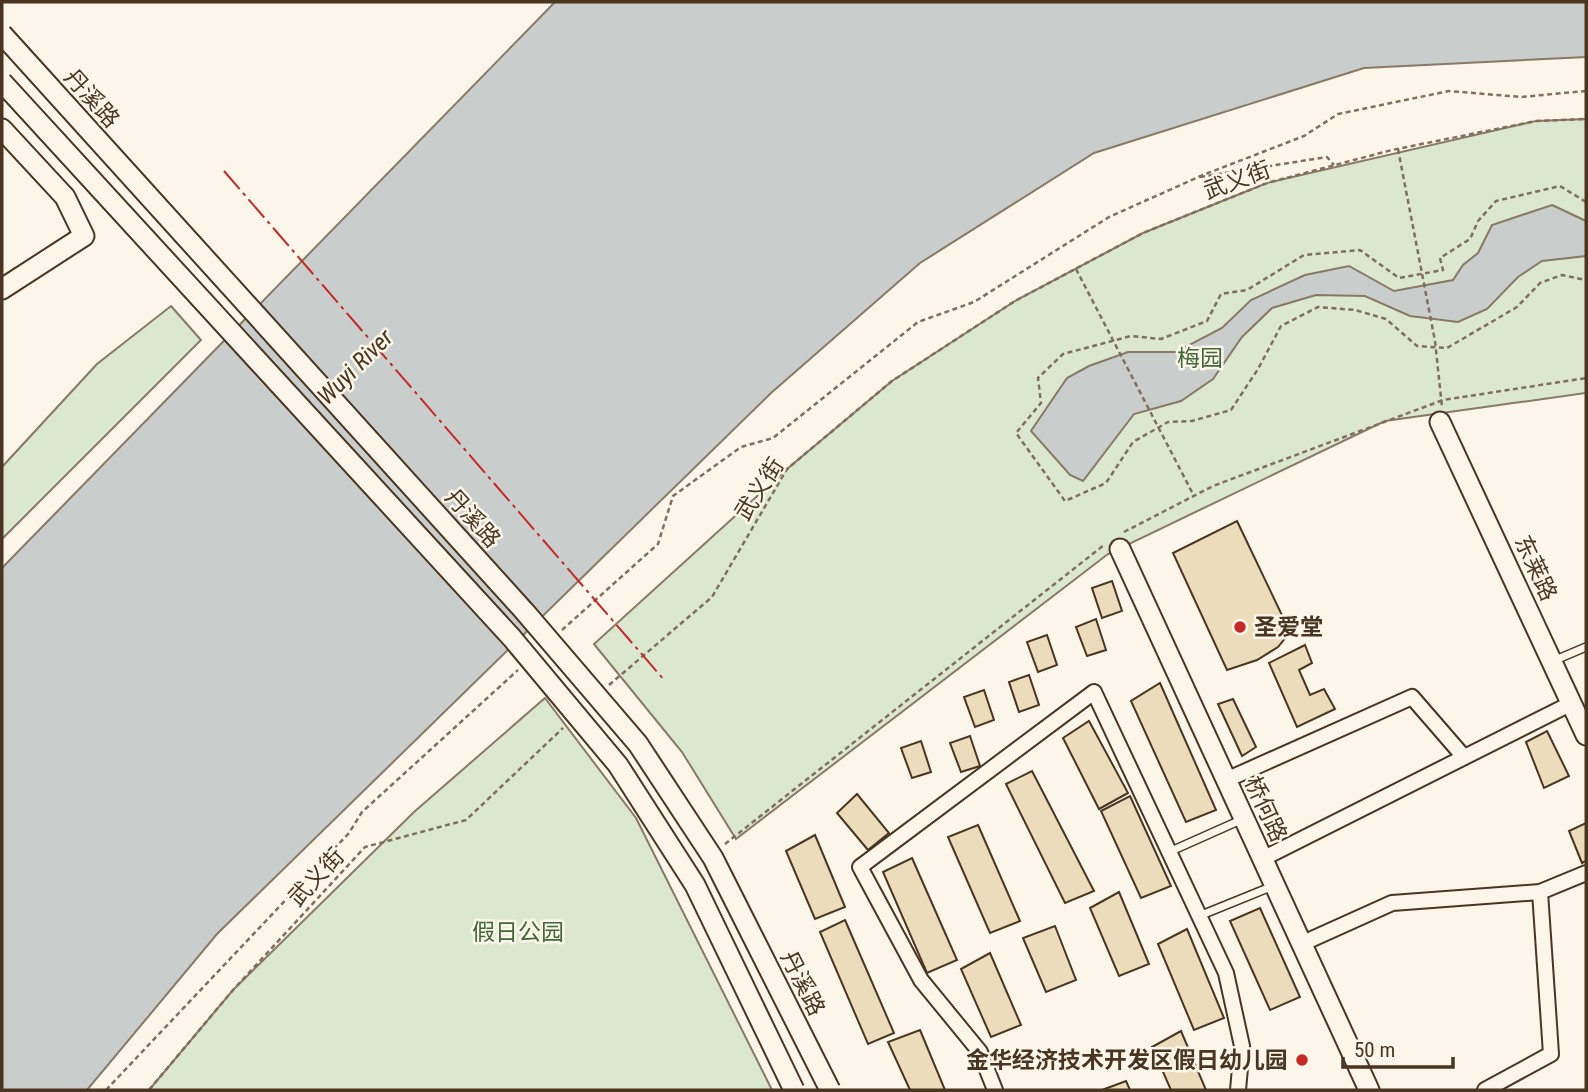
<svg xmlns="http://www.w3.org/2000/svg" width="1588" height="1092" font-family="'Roboto Condensed','Noto Sans SC',sans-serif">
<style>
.green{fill:#dce7d0;stroke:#887966;stroke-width:2}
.water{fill:#c9cecd;stroke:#887966;stroke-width:2}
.building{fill:#ecdcbc;stroke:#4a3520;stroke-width:2}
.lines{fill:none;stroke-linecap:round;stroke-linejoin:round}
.lane-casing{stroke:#4a3520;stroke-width:10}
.street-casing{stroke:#4a3520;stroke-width:18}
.secondary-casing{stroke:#4a3520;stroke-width:23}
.path{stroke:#7f6f5c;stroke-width:2.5;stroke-dasharray:5 3.5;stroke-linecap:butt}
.lane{stroke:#fbf6e9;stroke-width:7}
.street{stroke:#fbf6e9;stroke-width:14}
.secondary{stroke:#fbf6e9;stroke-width:19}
.secondary-bridge-casing{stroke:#4a3520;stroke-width:23;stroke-linecap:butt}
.secondary-bridge{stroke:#fbf6e9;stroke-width:19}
.power{stroke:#c62828;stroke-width:2;stroke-dasharray:24 5 3.5 5;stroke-linecap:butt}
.poi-dot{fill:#c62828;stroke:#fbf6e9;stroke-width:2.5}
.labels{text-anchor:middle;stroke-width:5;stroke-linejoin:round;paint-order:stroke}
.street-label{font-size:23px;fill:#4a3520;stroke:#fbf6e9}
.park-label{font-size:23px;fill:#436837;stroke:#fbf6e9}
.poi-label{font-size:23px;font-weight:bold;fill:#4a3520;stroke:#fbf6e9;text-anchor:start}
.water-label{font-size:24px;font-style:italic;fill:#4a3520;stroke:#fbf6e9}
</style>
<rect width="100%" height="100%" fill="#fbf6e9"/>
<!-- green -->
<g class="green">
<polygon points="1586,119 1586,393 1385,421 1108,554 736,839 682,752 594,644 787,469 892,381 1015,301 1143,233 1267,183 1536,121"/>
<polygon points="171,306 201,340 2,539 2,467 97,364"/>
<polygon points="545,698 636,818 772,1090 149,1090 233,990 414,812"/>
</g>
<!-- water -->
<g class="water">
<polygon points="555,2 1586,2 1586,57 1364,68 1094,153 920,263 771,393 217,934 87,1090 2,1090 2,568"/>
<polygon points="1552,205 1586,221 1586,256 1542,261 1518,277 1487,309 1458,322 1410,316 1365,296 1316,295 1272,308 1242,337 1213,379 1181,401 1134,414 1083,481 1070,475 1031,431 1067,378 1089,366 1128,352 1176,352 1222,328 1251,300 1305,275 1349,266 1394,291 1453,280 1463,265 1478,253 1492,225"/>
</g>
<!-- building -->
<g class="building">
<polygon points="1237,521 1290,632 1278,647 1257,660 1227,670 1173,553"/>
<polygon points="1112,581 1122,611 1102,618 1092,588"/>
<polygon points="1096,619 1106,650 1087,656 1076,627"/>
<polygon points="1047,635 1057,665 1038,672 1027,642"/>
<polygon points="1305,645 1312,663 1299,670 1310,695 1324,689 1335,709 1297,727 1269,663"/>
<polygon points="1029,675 1039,705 1019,712 1009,682"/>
<polygon points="1160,683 1216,810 1186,822 1131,701"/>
<polygon points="984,690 994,720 975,727 964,697"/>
<polygon points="1233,699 1256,747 1242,756 1218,704"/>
<polygon points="1089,721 1128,793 1099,809 1063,738"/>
<polygon points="1547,731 1569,776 1544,788 1526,742"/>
<polygon points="970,736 980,766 961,772 950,743"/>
<polygon points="921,741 931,772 912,778 901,748"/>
<polygon points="1032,771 1094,891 1065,903 1006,784"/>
<polygon points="857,794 889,833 868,850 837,813"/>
<polygon points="1130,796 1171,886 1141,898 1101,811"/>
<polygon points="1586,823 1586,861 1582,863 1569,831"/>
<polygon points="978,825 1020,921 990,933 948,837"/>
<polygon points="815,835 845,907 815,919 786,851"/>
<polygon points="912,858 957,960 927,973 883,872"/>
<polygon points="1119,892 1149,964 1119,976 1090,908"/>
<polygon points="1260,908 1300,997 1270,1010 1230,921"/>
<polygon points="845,920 894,1033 868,1044 820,932"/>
<polygon points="1055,926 1076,980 1046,992 1023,938"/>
<polygon points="1187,929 1224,1018 1194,1030 1158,944"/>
<polygon points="990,953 1021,1025 991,1037 961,969"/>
<polygon points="920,1030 945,1090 910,1090 888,1042"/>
<polygon points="1181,1031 1206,1090 1171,1090 1152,1047"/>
<polygon points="1126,1081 1130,1090 1102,1090"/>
</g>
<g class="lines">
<!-- lane casing -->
<g class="lane-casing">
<g id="lane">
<polyline points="1553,661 1586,647"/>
<polyline points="1169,852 1243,819"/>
<polyline points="1199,916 1273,886"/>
</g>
</g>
<!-- street casing -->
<g class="street-casing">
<g id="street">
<polyline points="1226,780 1412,697 1464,757"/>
<polyline points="1262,859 1572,703"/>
<polyline points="1301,944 1392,903 1540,892 1586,873"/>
<polyline points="995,1090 980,1052 921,980 860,867 1094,692 1226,973 1242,1046 1238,1090"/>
<polyline points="1485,1090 1551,1054 1540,892"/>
</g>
</g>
<!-- secondary casing -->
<g class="secondary-casing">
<g id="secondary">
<polyline points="2,129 65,197 84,236 2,289"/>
<polyline points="1440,422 1586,735"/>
<polyline points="1120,549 1369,1090"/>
</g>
</g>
<!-- path -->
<g class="path">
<polyline points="1398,149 1435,341 1442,407"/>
<polyline points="1200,177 1327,157 1334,165"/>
<polyline points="1586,202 1560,186 1496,201 1478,221 1470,239 1440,258 1443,270 1399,278 1360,250 1304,255 1247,290 1221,294 1207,321 1161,339 1131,336 1063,354 1038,378 1041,403 1016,433 1065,501 1106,483 1133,442 1168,422 1192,421 1231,410 1258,369 1281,326 1318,307 1355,310 1386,319 1417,346 1447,348 1517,307 1540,283 1562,275 1586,280"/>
<polyline points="1076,269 1194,496"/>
<polyline points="1124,532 1213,486 1443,400 1586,378"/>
<polyline points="562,630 658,544 673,496 741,447 773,438 918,322 974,302 1109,217 1203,175 1304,136 1338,114 1449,91 1521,97 1586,91"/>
<polyline points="609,685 712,597 787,469 892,381 1015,301 1143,233 1267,183 1392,150 1536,121 1586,119"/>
<polyline points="725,844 1104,545"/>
<polyline points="106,1090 349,833 362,812 518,670"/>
<polyline points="149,1090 233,990 365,847 466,820 563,728"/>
</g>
<!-- lane -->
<use href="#lane" class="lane"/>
<!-- street -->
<use href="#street" class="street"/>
<!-- secondary -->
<use href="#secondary" class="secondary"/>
<!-- secondary-bridge casing -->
<g class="secondary-bridge-casing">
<g id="secondary-bridge">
<polyline points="2,34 525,612 638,744 713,858 830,1090"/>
<polyline points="2,82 512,638 618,765 695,885 794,1090"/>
</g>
</g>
<!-- secondary-bridge -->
<use href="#secondary-bridge" class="secondary-bridge"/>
<!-- power -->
<polyline class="power" points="224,171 665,681"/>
</g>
<!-- markers -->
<g class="poi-dot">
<circle cx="1240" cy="627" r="7"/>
<circle cx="1302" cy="1060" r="7"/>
</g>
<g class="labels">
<!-- street labels -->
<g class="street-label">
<text transform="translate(92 98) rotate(48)" y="8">丹溪路</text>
<text transform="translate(1237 180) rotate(-20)" y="8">武义街</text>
<text transform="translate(759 489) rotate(-57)" y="8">武义街</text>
<text transform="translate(473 518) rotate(48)" y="8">丹溪路</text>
<text transform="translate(1536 568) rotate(65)" y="8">东莱路</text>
<text transform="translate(1266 809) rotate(65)" y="8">桥何路</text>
<text transform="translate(316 877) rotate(-47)" y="8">武义街</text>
<text transform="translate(803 983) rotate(63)" y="8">丹溪路</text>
</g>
<!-- park labels -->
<g class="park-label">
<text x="1200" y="366">梅园</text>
<text x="518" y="940">假日公园</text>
</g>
<!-- poi labels -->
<g class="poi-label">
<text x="1254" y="635">圣爱堂</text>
<text x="1288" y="1068" text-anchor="end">金华经济技术开发区假日幼儿园</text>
</g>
<!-- water labels -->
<g class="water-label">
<text transform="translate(355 367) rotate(-45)" y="8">Wuyi River</text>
</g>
</g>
<!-- border -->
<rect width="1588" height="1092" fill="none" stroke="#4a3520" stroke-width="7"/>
<!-- scale -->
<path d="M1343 1057v10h110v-10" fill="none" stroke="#4a3520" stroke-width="3.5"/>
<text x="1354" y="1057" font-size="21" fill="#4a3520" stroke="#fbf6e9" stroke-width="5" paint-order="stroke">50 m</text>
</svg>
